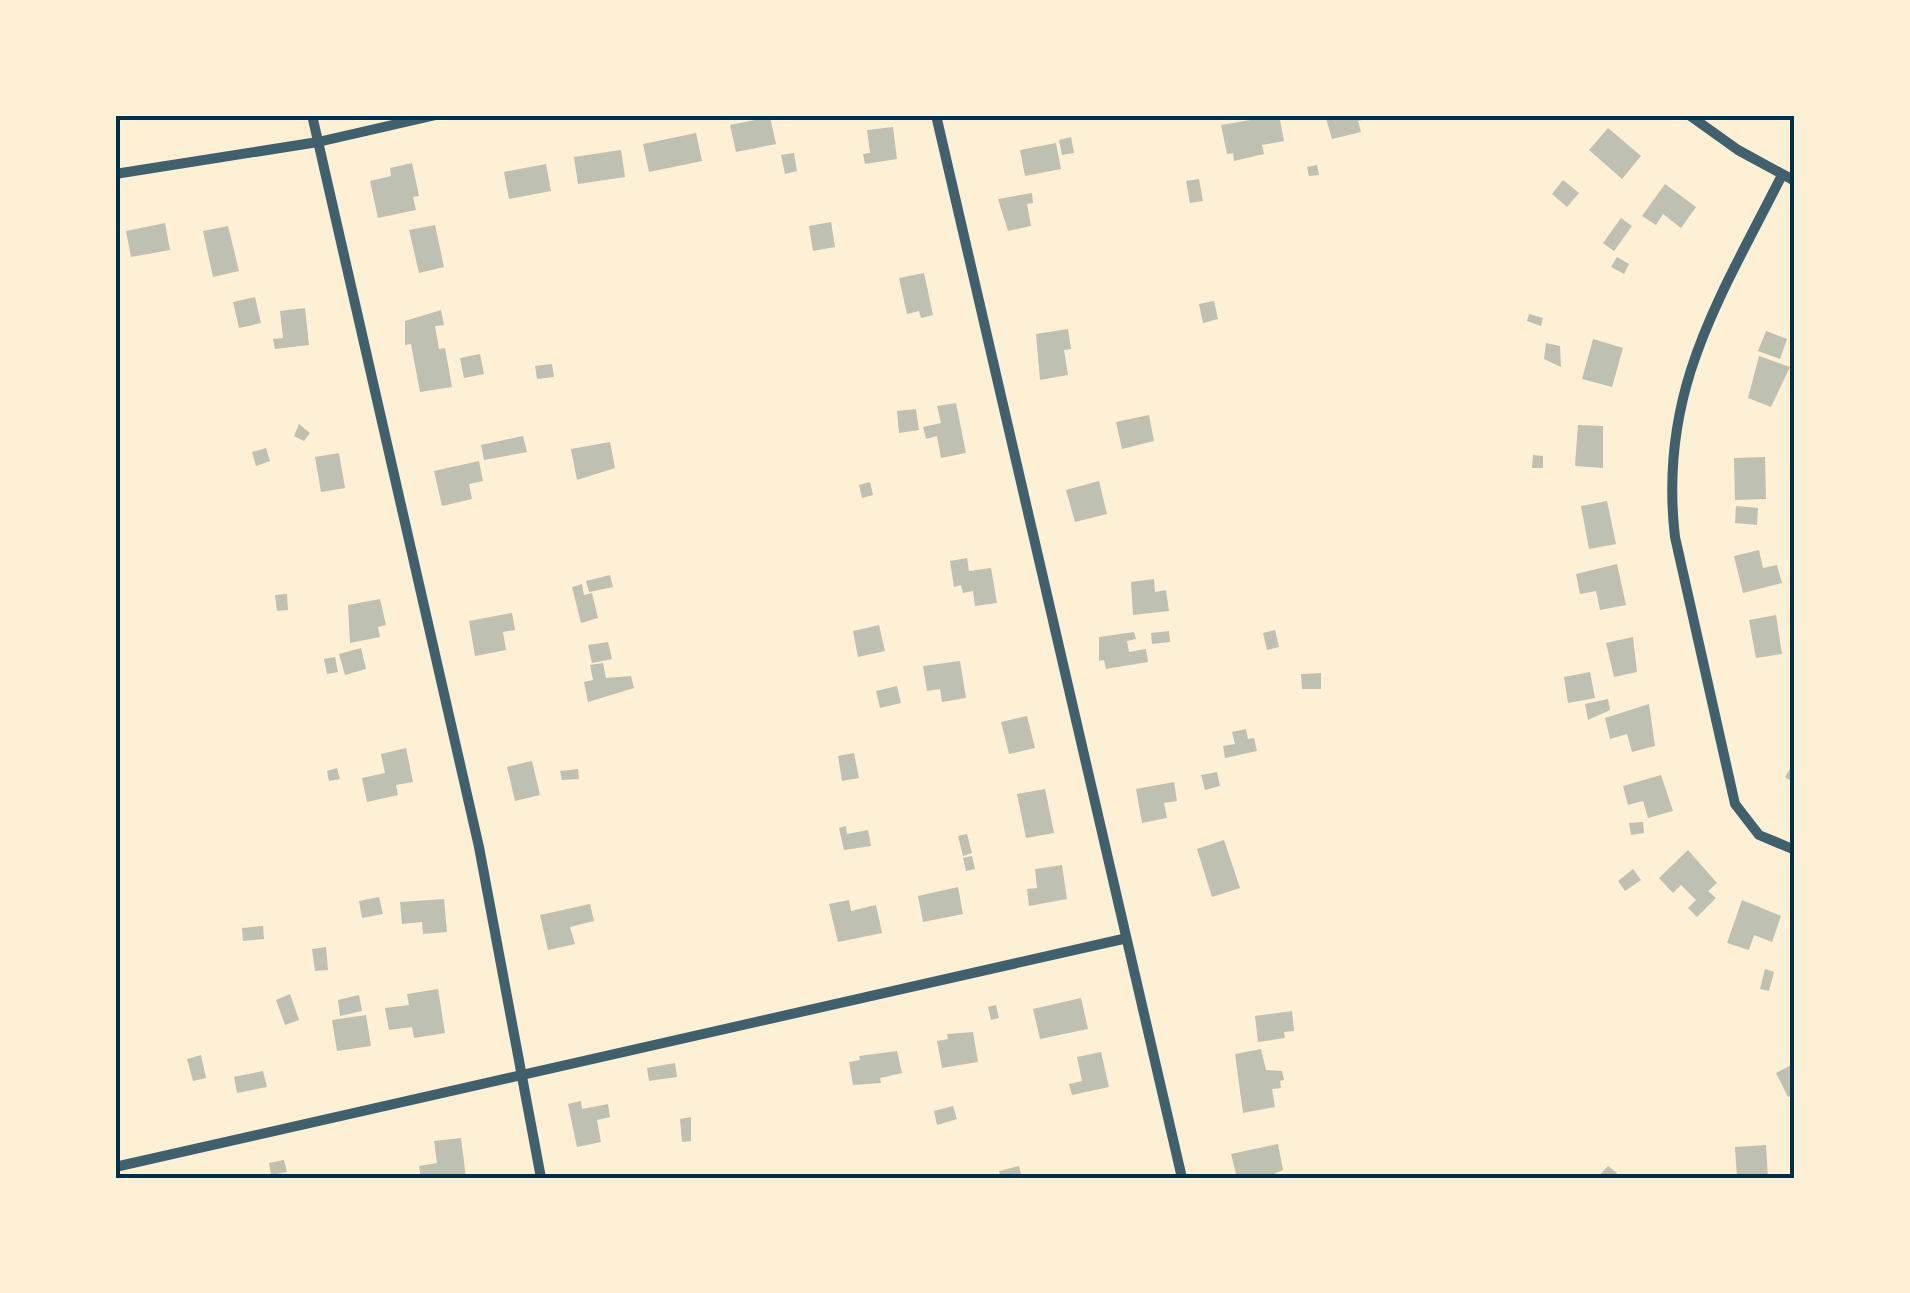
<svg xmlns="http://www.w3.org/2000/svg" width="1910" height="1293" font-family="'Fira Sans Condensed',sans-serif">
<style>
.building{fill:#bec0b2}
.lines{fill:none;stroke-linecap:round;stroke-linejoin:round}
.minor{stroke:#3f606c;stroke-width:10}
.neatline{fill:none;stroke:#003049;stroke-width:4}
</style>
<rect width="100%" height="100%" fill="#fdf0d5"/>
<!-- building -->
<g class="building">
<polygon points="1279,115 1284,141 1262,145 1264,154 1234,161 1233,153 1227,154 1221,125"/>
<polygon points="1325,115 1376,115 1376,116 1358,121 1361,132 1332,139"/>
<polygon points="770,117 776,144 736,152 730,125"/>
<polygon points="893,127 897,159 865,164 863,154 870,153 867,130"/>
<polygon points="1608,128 1641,156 1622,179 1589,150"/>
<polygon points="696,133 702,161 649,172 643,144"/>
<polygon points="1071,137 1074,153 1062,155 1059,140"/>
<polygon points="1056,143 1061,169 1025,176 1020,150"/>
<polygon points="621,150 625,177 578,184 574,157"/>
<polygon points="794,153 797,171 785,174 781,155"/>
<polygon points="412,163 419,196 413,197 416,210 378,218 370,181 391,176 390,168"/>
<polygon points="546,164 551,191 509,199 504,172"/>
<polygon points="1317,165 1319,175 1309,176 1307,167"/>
<polygon points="1199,179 1203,201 1190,203 1186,181"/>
<polygon points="1563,180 1579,193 1567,207 1552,194"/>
<polygon points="1665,184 1696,207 1681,228 1663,214 1656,225 1642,216"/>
<polygon points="1032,193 1033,203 1027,204 1031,226 1008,231 998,199"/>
<polygon points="1621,218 1632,226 1614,251 1603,243"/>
<polygon points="831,222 835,247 813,251 809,226"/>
<polygon points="165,223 170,250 131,257 126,231"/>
<polygon points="435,225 444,267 419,273 409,230"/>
<polygon points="228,226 239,271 213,277 203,231"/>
<polygon points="1617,257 1629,264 1624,274 1611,267"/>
<polygon points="924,273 933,315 921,318 919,311 907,314 899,278"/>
<polygon points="255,297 261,323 239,328 233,302"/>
<polygon points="1214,301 1218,319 1203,323 1199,304"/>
<polygon points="305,308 309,345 275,349 273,339 283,338 280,311"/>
<polygon points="441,310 444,325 435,326 439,349 445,348 452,387 420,392 411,344 405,345 405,321"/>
<polygon points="1529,314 1543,318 1541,326 1527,321"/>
<polygon points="1068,329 1071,349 1064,350 1068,375 1040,380 1036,334"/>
<polygon points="1766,331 1787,339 1780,359 1758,351"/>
<polygon points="1593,339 1623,348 1612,387 1582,379"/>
<polygon points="1546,343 1560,346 1561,367 1544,359"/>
<polygon points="480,354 484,374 464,378 460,358"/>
<polygon points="1759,356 1790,367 1771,407 1748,398"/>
<polygon points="552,364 554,377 537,379 535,366"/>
<polygon points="956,403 966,453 941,458 937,436 926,439 923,427 941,423 937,406"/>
<polygon points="916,409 919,430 899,433 897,411"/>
<polygon points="1149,415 1154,441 1122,449 1116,422"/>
<polygon points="299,424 310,433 304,441 294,436"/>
<polygon points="1578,425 1603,426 1603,468 1575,466"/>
<polygon points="523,436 527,452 484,460 481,445"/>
<polygon points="610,442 615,468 577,480 571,449"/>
<polygon points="266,448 270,461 256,466 252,452"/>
<polygon points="339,453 345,488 321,492 315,457"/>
<polygon points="1533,455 1543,456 1543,468 1532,468"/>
<polygon points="1765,457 1766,499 1735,500 1734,458"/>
<polygon points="479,461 483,481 469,484 472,499 442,506 434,471"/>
<polygon points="1099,481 1107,514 1075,522 1066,490"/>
<polygon points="870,482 873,495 862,498 859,485"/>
<polygon points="1607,501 1616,544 1589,549 1581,506"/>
<polygon points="1736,506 1758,508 1757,525 1735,523"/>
<polygon points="1759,550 1763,568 1777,565 1782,583 1743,593 1734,556"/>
<polygon points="967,558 969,571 991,568 997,603 975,606 973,591 963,593 961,585 954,587 950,561"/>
<polygon points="1617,564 1626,605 1600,610 1596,591 1580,594 1576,574"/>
<polygon points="610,575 613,587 589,592 586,581"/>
<polygon points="1154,579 1155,592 1166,590 1169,611 1133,615 1131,582"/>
<polygon points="582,584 584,595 592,593 598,618 581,623 572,587"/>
<polygon points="287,594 288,610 277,611 275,595"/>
<polygon points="380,599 386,625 378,627 380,637 350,643 348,605"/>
<polygon points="512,613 515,630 503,632 506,650 475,656 469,621"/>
<polygon points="1776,615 1782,654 1756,658 1749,620"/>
<polygon points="879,625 885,651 858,657 853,631"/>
<polygon points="1275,630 1279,647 1267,650 1263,633"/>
<polygon points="1169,631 1170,642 1152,644 1151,633"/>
<polygon points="1134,632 1136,639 1127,641 1129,652 1146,649 1148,662 1106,669 1104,660 1099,661 1099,637"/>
<polygon points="1633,637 1637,672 1614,677 1606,643"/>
<polygon points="608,642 612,659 592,663 588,645"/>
<polygon points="361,648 366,669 345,675 339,654"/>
<polygon points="335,657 338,672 327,674 324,659"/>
<polygon points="960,661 966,698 942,702 940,689 927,691 923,666"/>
<polygon points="603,663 606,678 631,676 634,688 588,702 584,682 593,680 590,665"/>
<polygon points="1590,672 1595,698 1568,703 1564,677"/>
<polygon points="1321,673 1321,689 1302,689 1301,674"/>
<polygon points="897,686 901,703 880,708 876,691"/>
<polygon points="1608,699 1610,710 1588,720 1585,704"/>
<polygon points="1649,704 1655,746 1632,752 1627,734 1610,739 1605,718"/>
<polygon points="1027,716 1035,748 1009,754 1001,722"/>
<polygon points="1246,729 1248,739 1254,738 1257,751 1225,758 1223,746 1235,744 1232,732"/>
<polygon points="406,748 413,782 396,785 398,795 367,802 362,778 385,773 381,754"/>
<polygon points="854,753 859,778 842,781 838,756"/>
<polygon points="532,761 540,795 515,801 507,767"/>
<polygon points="1795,761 1795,784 1785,777"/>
<polygon points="337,768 340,779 329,781 327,771"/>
<polygon points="578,769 579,779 562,780 560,771"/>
<polygon points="1217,772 1220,786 1205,790 1201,775"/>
<polygon points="1661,775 1673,811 1648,818 1643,801 1628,805 1623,786"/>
<polygon points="1174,782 1177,801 1164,803 1167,818 1142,823 1136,789"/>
<polygon points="1045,789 1054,833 1026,838 1017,794"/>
<polygon points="1643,822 1644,833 1631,835 1629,823"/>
<polygon points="846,826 847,834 868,830 871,846 844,850 839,828"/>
<polygon points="967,834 972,853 963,856 958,836"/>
<polygon points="1224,840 1240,888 1212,897 1197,849"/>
<polygon points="1688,850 1717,883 1708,891 1716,898 1697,917 1688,908 1696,900 1681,885 1673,893 1659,878"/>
<polygon points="972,856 975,869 966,871 963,858"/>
<polygon points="1062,865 1067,899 1029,906 1027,889 1037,888 1035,869"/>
<polygon points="1633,869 1641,880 1625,891 1618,881"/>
<polygon points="958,887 963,914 923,922 918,896"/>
<polygon points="379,897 383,914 362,918 359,901"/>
<polygon points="444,899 447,932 423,934 422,922 402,924 400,902"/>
<polygon points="849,900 851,911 876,905 882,933 838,942 829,904"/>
<polygon points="1742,900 1781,916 1772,942 1754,935 1749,950 1727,943"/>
<polygon points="590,904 594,921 570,927 575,944 548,950 540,915"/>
<polygon points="263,926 264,939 243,941 242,928"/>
<polygon points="326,947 328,970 315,971 312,949"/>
<polygon points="1765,969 1774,972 1769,991 1760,989"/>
<polygon points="438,989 445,1033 414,1038 412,1027 389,1030 385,1008 409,1005 407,994"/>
<polygon points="290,994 299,1020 285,1025 276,1000"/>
<polygon points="359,995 362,1011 340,1016 338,1000"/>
<polygon points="1081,998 1088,1029 1040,1039 1033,1009"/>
<polygon points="996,1005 999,1018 991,1020 988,1007"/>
<polygon points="1292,1011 1294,1031 1284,1032 1285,1038 1258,1042 1255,1016"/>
<polygon points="366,1015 371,1046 337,1051 332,1020"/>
<polygon points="973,1032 978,1062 942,1068 937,1041 948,1039 947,1034"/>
<polygon points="1261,1049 1266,1070 1282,1071 1284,1080 1280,1081 1281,1088 1272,1089 1275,1107 1243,1113 1235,1054"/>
<polygon points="897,1051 902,1073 880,1078 881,1083 853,1085 849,1062 860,1060 859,1056"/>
<polygon points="1101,1052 1109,1087 1072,1095 1069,1084 1082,1081 1077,1057"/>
<polygon points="201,1055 206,1078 193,1081 187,1059"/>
<polygon points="675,1063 677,1077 649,1081 647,1068"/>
<polygon points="1795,1063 1795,1094 1788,1097 1776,1073"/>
<polygon points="263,1071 267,1087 237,1093 234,1077"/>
<polygon points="581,1101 582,1109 608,1104 610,1117 597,1120 601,1142 577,1147 568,1104"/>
<polygon points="953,1106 957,1119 937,1125 934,1111"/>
<polygon points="691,1117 691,1141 682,1142 680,1119"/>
<polygon points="461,1138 466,1178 421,1178 419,1166 437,1163 434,1141"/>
<polygon points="1278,1144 1283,1170 1265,1178 1237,1178 1231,1154"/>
<polygon points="1766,1145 1768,1178 1737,1178 1735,1147"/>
<polygon points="284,1160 287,1172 271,1175 269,1163"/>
<polygon points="1019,1166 1022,1178 1001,1178 999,1171"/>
<polygon points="1608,1166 1617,1173 1612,1178 1597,1178"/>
</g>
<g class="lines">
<!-- minor -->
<g class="minor">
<polyline points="312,115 479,847 541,1178"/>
<polyline points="936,115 1182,1178"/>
<polyline points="1689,115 1738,150 1795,181"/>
<polyline points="115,174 318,142 436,115"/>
<path d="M1782 175C1719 300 1658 391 1675 537L1735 804 1759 835 1795 850"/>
<polyline points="115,1167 1123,939"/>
</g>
</g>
<!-- border -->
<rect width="1910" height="1293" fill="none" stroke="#fdf0d5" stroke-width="235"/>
<rect x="118" y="118" width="1674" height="1058" class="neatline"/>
</svg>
